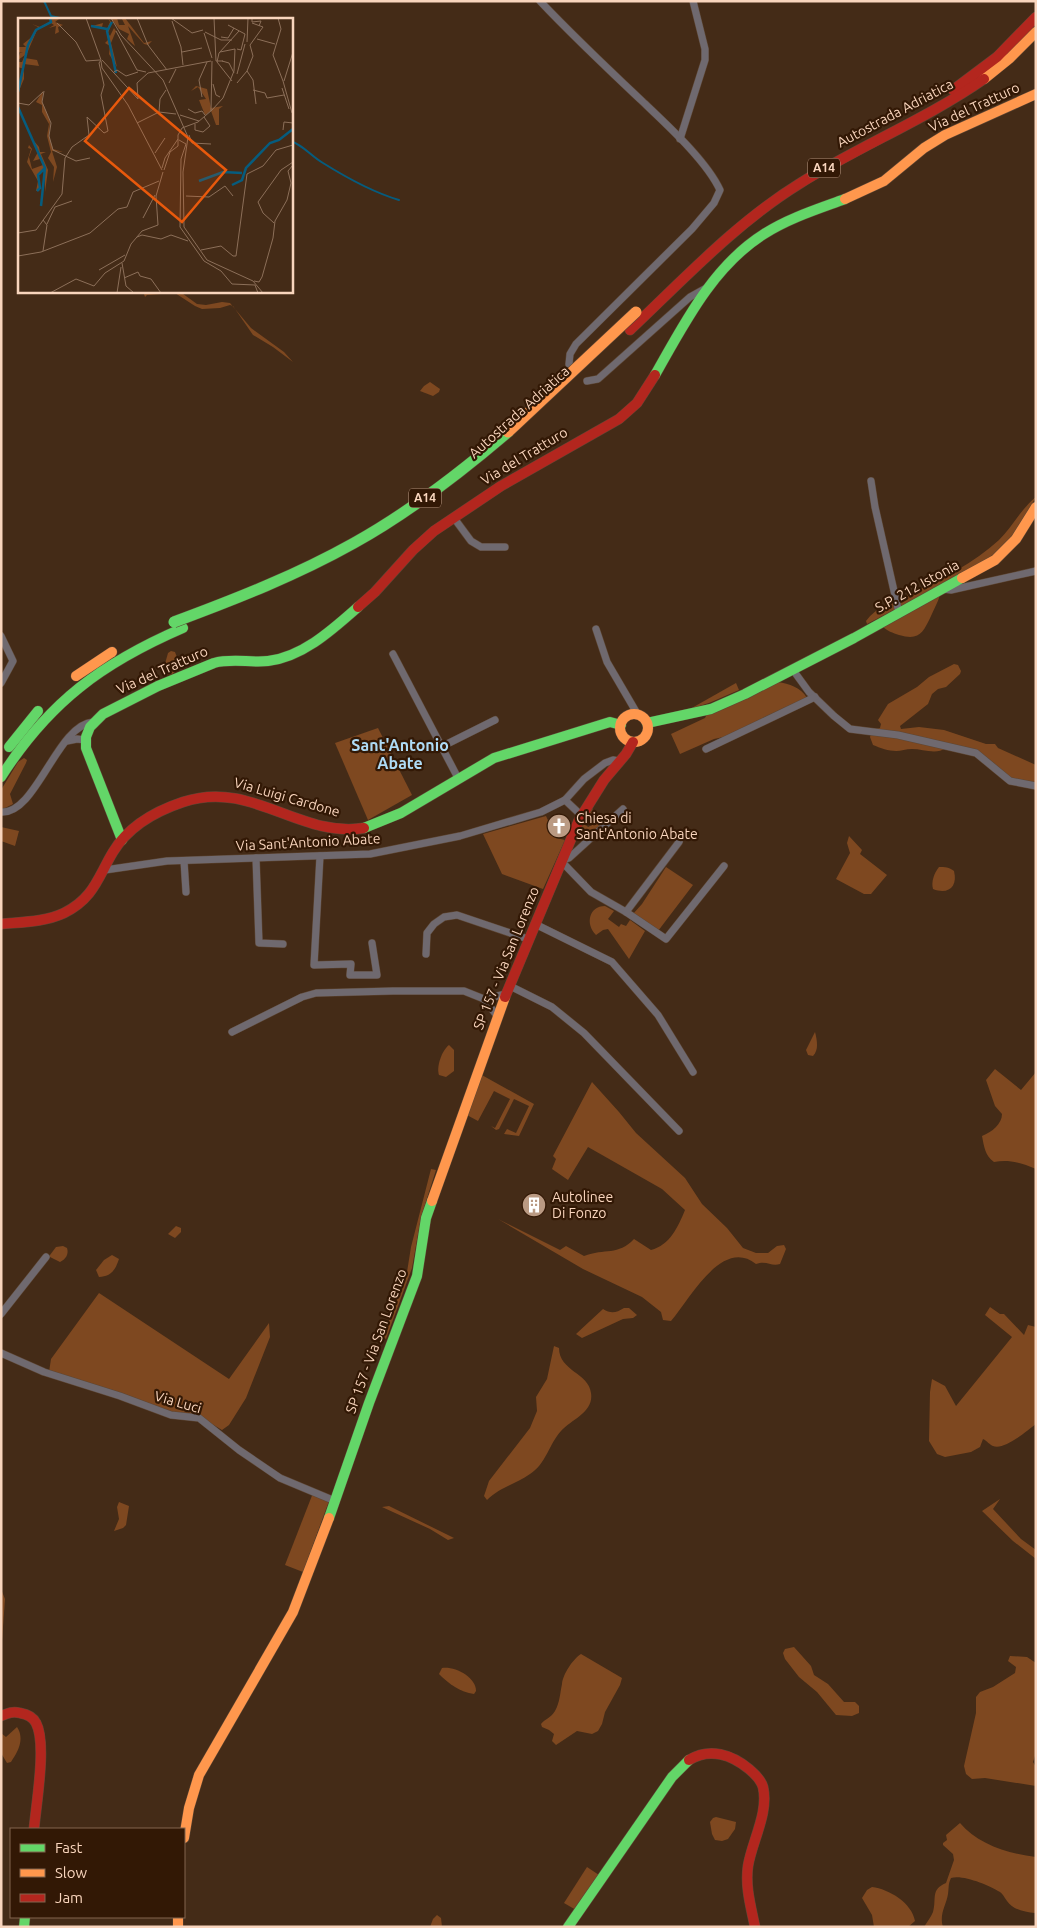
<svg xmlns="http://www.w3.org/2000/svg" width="1037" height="1928" font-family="Ubuntu,sans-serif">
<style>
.green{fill:#7e4820}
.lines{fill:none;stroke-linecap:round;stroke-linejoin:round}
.stream{stroke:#065c7e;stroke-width:2}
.street-casing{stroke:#5e4735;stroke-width:8}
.fast-casing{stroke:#5e4735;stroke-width:11}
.slow-casing{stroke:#5e4735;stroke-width:11}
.jam-casing{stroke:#5e4735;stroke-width:11}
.street{stroke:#6f696f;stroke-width:7}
.fast{stroke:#63d668;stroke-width:10}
.slow{stroke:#ff974d;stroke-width:10}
.jam{stroke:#b3261e;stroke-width:10}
.fast-bridge-casing{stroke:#5e4735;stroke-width:12;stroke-linecap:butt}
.slow-bridge-casing{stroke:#5e4735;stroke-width:12;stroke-linecap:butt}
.fast-bridge{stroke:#63d668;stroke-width:11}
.slow-bridge{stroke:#ff974d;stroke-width:11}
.labels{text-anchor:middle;stroke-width:4.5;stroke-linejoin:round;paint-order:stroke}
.shield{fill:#321805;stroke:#bd9c86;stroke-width:1}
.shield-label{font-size:12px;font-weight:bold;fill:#f9d5bd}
.street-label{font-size:14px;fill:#f9d5bd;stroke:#321805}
.poi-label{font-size:14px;fill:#f9d5bd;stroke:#321805;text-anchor:start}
.quarter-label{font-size:16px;font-weight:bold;fill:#aedbf6;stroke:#321805}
.inset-river{fill:none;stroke:#065c7e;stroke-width:2.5}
.inset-road{fill:none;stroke:#8c6f59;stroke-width:1}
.view{fill:#e8590c;fill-opacity:0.15;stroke:#e8590c;stroke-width:2.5}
.inset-edge{fill:none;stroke:#f9d5bd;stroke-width:2.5}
</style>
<rect width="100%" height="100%" fill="#442b17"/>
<!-- green -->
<g class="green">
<polygon points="143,291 179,291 197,304 206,305 222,302 230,303 251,328 284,352 293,362 273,347 253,335 233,306 230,305 220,308 202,309 195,306 175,293 147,295 145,297"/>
<polygon points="430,382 440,389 439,392 433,396 420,391 424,386"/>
<path d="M1036 497 1016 532 1000 550 980 564 953 579 867 624 866 621C876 607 895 600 911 593 942 579 974 563 999 540 1013 526 1020 510 1036 497Z"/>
<path d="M940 595C938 602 934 609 931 616 923 633 919 641 899 635 893 633 887 631 882 626Z"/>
<path d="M171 651 175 652 178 660 176 671C172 675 169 676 164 674L163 671 168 653Z"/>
<polygon points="954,664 958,665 961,671 960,674 946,687 938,689 932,694 928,704 900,726 901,729 919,727 944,730 986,744 995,744 998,748 1036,765 1036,784 1010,779 977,753 876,729 880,728 881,724 878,720 888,704 917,687 929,677"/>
<path d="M778 682C789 684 801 687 807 698L728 736 714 739 680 754 671 734 705 718 708 712Z"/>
<polygon points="736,683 739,690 709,703 690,709"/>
<polygon points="378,728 412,795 368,820 335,743"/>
<path d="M871 734 897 736 946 748C936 755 923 749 912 749 906 749 901 751 896 751 889 751 880 748 873 745L870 737Z"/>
<polygon points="24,758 27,760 26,763 10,794 13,804 1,810 1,790 18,762"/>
<polygon points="592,805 593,813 586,825 588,827 600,821 608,821 587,839 578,838 575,835"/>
<polygon points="546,816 556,838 565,840 543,889 502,874 483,834"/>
<polygon points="1,827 19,831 15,846 1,841"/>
<polygon points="849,836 862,850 860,854 887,875 871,894 864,894 836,879 850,853 847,843"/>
<polygon points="666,867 693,885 658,931 633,914 642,904"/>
<path d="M939 867C945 867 949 867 954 871 958 887 948 895 933 889 931 882 934 873 939 867Z"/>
<path d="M605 906 614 911 608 919 619 927 621 924 626 926 630 920 645 931 629 959 608 929 603 930 596 935C585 924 589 906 605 906Z"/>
<path d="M815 1032C817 1040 819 1050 813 1056L808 1055 806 1050Z"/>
<path d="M449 1045 454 1050V1071L446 1077 439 1075C436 1067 442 1050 449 1045Z"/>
<path d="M995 1069 1021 1090 1036 1072V1169C1022 1163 1009 1159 994 1162 985 1156 984 1146 982 1136 992 1132 1002 1124 1002 1114L995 1106 986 1080Z"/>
<polygon points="480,1074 534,1104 519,1136 504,1134 507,1129 516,1133 529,1106 514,1099 499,1129 496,1130 491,1126 495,1128 510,1099 494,1091 478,1121 465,1114"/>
<path d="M592 1082 619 1112 636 1133 685 1178 702 1204 727 1228 743 1248 756 1253H768L777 1246 784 1245 786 1249 780 1264C771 1267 767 1260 756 1264 722 1237 690 1299 671 1321L663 1320 661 1312 642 1297 583 1269 498 1219 560 1250 566 1246 584 1256C605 1248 618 1256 634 1239L651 1250C670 1245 678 1227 685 1210L662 1189 588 1147 568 1180 552 1169 556 1159 553 1156Z"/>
<polygon points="431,1169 436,1170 421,1217 412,1268 386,1339 383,1337 407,1272 411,1247"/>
<polygon points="176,1226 181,1228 181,1232 175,1238 168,1234"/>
<path d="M63 1246 67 1248C69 1254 66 1259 60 1262L50 1257V1255L56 1247Z"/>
<path d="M112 1255 119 1259C115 1271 111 1276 99 1277L96 1270 104 1260Z"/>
<polygon points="99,1293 229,1379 269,1323 270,1337 246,1398 229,1425 222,1430 207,1421 173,1414 49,1372 51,1359"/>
<path d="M990 1307 1000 1314H1004L1024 1335 1028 1325 1036 1327V1424C1028 1430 1004 1451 993 1446 990 1445 987 1441 983 1439L980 1447 971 1452 945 1457 937 1454 929 1441 930 1392 932 1379 945 1386 956 1406 1012 1337 985 1315Z"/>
<path d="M624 1308H629L637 1315 633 1318 623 1319 582 1338 576 1334 603 1309C611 1314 616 1313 624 1308Z"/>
<path d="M554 1346 559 1348C559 1371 589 1373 591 1393 594 1412 572 1419 561 1431 549 1444 546 1464 530 1474 516 1484 500 1487 487 1500L484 1496 489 1481 530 1428 537 1411 536 1397 547 1379Z"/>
<polygon points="313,1493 329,1501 303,1572 285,1565"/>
<polygon points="1000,1499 993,1509 1021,1539 1036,1550 1036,1559 1013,1541 982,1511"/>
<polygon points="119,1502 129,1506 126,1525 123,1528 114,1531 119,1519 117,1507"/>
<polygon points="389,1506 450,1536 454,1538 448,1540 430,1529 382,1507"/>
<polygon points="1,1589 5,1599 1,1655"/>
<polygon points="794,1647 811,1666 814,1675 828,1684 844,1702 855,1702 859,1706 859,1713 852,1716 836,1715 817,1692 799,1677 785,1659 783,1653 785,1649"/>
<path d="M581 1654 622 1678 620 1685 605 1712 602 1724 598 1731 592 1734 577 1731 556 1745 552 1741 554 1734 549 1730 542 1727 541 1724C545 1719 551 1718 555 1711 560 1702 560 1693 562 1684 563 1674 573 1659 581 1654Z"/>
<polygon points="1010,1656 1027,1657 1036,1663 1036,1753 1033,1762 1036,1767 1036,1786 985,1778 972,1779 966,1774 964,1766 976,1713 976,1697 980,1692 993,1687 1015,1673 1016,1667 1008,1661"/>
<path d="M442 1668C455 1666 476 1677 476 1691L474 1694C460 1692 449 1684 439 1674Z"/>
<path d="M17 1727C25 1739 18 1752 11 1762L7 1763 1 1753V1733L6 1737Z"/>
<polygon points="716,1817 736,1822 735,1829 728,1839 722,1841 715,1840 712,1834 710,1822 713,1818"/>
<path d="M960 1823C977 1844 1009 1854 1036 1857L1035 1913C1025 1912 1013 1910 1007 1901 1004 1897 1003 1894 1000 1892 989 1885 962 1874 951 1878 948 1884 949 1888 948 1894 946 1906 939 1914 943 1927H924C927 1922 931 1917 933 1912 937 1898 930 1890 946 1883L954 1860 953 1854 943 1845V1843L947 1840 946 1835Z"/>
<polygon points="587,1867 599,1875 576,1910 564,1903"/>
<path d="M872 1887C889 1889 912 1903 915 1921L908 1927H874L872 1915 862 1898 867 1890Z"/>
<polygon points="437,1915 441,1918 442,1927 430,1927 433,1919"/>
</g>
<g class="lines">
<!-- stream -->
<g class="stream">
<polyline points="44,1 51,16 64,19"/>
<path d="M291 141C304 146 311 156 323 163 347 178 372 192 399 200"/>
</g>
<!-- street casing -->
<g class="street-casing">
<g id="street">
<path d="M540 1C573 36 607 68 642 101 666 124 706 160 720 190L714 203 692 229 576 344 570 354 569 364"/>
<polyline points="680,139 705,60 705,49 693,1"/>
<polyline points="587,381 598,379 690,297 708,287"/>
<polyline points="871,481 875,507 899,613"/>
<polyline points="454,518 471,541 481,547 505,547"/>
<polyline points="943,589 951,590 1036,571"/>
<polyline points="596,629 607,662 638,715"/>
<polyline points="1,636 13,661 1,683"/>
<polyline points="393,654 458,778"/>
<polyline points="793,670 809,692 834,716 850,729 898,735 976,753 1010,781 1036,786"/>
<polyline points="67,741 77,739 85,740"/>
<polyline points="441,747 495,720"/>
<polyline points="706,749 815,697"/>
<polyline points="565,800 582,816"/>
<path d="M1 812C36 815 57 725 93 722"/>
<polyline points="320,856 314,965 351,964 350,975 377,975 372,943"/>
<polyline points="256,858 259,943 283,944"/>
<polyline points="563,860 569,858 623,809"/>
<polyline points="184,861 186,892"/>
<polyline points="562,862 591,892 626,912 666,939 724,866"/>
<polyline points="105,870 167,861 370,854 460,836 541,812 565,800 584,779 605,763 613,760 620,761"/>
<polyline points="626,912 679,842"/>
<polyline points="535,924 612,962 658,1015 693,1072"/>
<polyline points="426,954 427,933 434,924 444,917 457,915 528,939"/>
<polyline points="510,986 552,1007 584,1033 679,1131"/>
<polyline points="484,999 498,1017"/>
<polyline points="232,1032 302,997 316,993 393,991 464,991 484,999 506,994"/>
<polyline points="1,1314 46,1257"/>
<polyline points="1,1353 44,1372 120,1396 171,1415 199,1418 239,1450 280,1478 335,1501"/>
</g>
</g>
<!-- fast casing -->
<g class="fast-casing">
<g id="fast">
<path d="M655 375C684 324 713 266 764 234 789 218 818 209 845 199"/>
<polyline points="647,723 711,709 745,694 854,638 962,578"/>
<polyline points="9,747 38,711"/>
<path d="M1 777C49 702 102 663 183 628"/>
<polyline points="364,828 401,813 494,758 610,722 621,725"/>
<path d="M122 840 86 748V737L90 727 103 714 158 686 214 663C232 658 250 663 268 661 303 657 333 629 358 607"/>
<polyline points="329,1518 369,1403 417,1276 426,1218 432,1201"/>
<polyline points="24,1927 25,1917"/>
<polyline points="568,1927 672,1777 689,1760"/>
</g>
</g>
<!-- slow casing -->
<g class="slow-casing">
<g id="slow">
<polyline points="984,79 1010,58 1036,32"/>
<polyline points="845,199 884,181 924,148 945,135 1036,94"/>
<polyline points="962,578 995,560 1016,539 1036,507"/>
<polyline points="76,676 112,652"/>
<circle cx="634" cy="728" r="14"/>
<polyline points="432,1201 505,997"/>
<polyline points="184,1838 189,1808 199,1775 293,1612 329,1518"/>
<polyline points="178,1917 178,1927"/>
</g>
</g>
<!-- jam casing -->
<g class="jam-casing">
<g id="jam">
<polyline points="953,90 997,57 1036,17"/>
<path d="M630 330C684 279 736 223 799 184 859 146 925 120 984 79"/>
<polyline points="358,607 375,592 413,550 434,531 501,486 619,419 637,403 655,375"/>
<path d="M1 924C22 922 45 922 64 913 94 898 98 877 113 852 128 827 156 811 183 802 252 779 298 838 364 828"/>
<polyline points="505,997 579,820 604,780 626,754 633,742"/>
<path d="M1 1716C8 1713 13 1711 20 1713 26 1714 33 1717 36 1723 47 1743 36 1805 34 1829"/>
<path d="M689 1760C710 1747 732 1755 749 1769 755 1774 761 1780 763 1787 769 1813 752 1841 748 1866 745 1887 751 1907 755 1927"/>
</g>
</g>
<!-- street -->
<use href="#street" class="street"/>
<!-- fast -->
<use href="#fast" class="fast"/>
<!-- slow -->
<use href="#slow" class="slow"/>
<!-- jam -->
<use href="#jam" class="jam"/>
<!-- fast-bridge casing -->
<g class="fast-bridge-casing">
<path id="fast-bridge" d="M174 622C236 599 297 575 354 543 410 512 460 473 508 432"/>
</g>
<!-- slow-bridge casing -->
<g class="slow-bridge-casing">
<polyline id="slow-bridge" points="508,432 636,312"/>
</g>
<!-- fast-bridge -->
<use href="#fast-bridge" class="fast-bridge"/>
<!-- slow-bridge -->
<use href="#slow-bridge" class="slow-bridge"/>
</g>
<!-- icons -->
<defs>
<g id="church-disc" transform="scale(1.25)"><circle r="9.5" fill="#ba9a83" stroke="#321805"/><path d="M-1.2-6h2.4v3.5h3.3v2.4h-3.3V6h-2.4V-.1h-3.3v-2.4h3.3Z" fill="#fff"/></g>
<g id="building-disc" transform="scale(1.25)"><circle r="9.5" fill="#ba9a83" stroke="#321805"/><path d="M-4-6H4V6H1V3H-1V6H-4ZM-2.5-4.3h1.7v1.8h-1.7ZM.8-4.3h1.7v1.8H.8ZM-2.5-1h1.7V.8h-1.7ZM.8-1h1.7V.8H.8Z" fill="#fff"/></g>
</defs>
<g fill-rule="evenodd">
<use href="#church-disc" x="559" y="826"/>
<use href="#building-disc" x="534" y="1205"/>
</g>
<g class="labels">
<!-- shield labels -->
<g class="shield">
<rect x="808" y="158.5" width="32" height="19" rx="4"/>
<rect x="409" y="488.5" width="32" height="19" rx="4"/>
</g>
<g class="shield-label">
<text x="824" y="172">A14</text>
<text x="425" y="502">A14</text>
</g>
<!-- street labels -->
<g class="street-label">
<text transform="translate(974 107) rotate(-25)" y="5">Via del Tratturo</text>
<text transform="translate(895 113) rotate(-28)" y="5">Autostrada Adriatica</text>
<text transform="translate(519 412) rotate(-42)" y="5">Autostrada Adriatica</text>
<text transform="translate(524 456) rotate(-31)" y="5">Via del Tratturo</text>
<text transform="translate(917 586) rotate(-29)" y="5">S.P. 212 Istonia</text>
<text transform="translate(162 670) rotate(-24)" y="5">Via del Tratturo</text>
<text transform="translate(287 797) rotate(16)" y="5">Via Luigi Cardone</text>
<text transform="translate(308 842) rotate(-3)" y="5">Via Sant'Antonio Abate</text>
<text transform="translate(506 958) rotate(-68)" y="5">SP 157 - Via San Lorenzo</text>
<text transform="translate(376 1341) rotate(-70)" y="5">SP 157 - Via San Lorenzo</text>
<text transform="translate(178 1402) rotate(16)" y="5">Via Luci</text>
</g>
<!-- poi labels -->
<g class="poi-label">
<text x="576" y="823">Chiesa di<tspan x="576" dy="16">Sant'Antonio Abate</tspan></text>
<text x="552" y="1202">Autolinee<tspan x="552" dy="16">Di Fonzo</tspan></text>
</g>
<!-- quarter labels -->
<g class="quarter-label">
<text x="400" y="751">Sant'Antonio<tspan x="400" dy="18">Abate</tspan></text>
</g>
</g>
<!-- overview -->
<g transform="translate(18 18)">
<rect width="275" height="275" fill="#442b17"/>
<path d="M30 0 41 1 37 4 45 7 40 9 41 14 37 16 38 8 31 10 36 7 33 5 19 12 7 40 19 42 21 48 6 46V61L0 75 6 51 0 49V44H4L7 37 0 42 2 35H5L0 34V29H8L5 26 15 18 20 9 14 6 22 9 33 3ZM90 0 94 5 90 15 92 18 96 10 98 13 93 25 99 49 91 36 92 28 87 25 91 21 89 11 74 8 85 5 84 9 89 11 92 4ZM93 0H99L101 7H107L104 1 107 0 126 25 134 23 130 27 126 26 110 8 117 28 109 21 111 16 101 11ZM178 68 189 71 193 90 205 88 201 91V107H198L193 93 187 97 181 82 188 81 180 69 173 73ZM25 73 24 83 32 103 31 118 35 131 45 134 34 133 39 149 35 164 36 149 30 140 33 134 29 118 31 106 24 94V87L18 84ZM16 123 21 129 22 134H28L23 136 30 152 27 174V151L20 157 22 170 21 173H18L20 163 9 144 13 131 10 130 11 127 14 131 11 139 14 151 25 147 22 141 15 143 20 134Z" fill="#7e4820"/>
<path class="inset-river" d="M94 4 89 13 98 55M73 8 89 11M0 74 10 27 18 12 33 4 32 0M0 89 27 150 23 188M181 163 205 154 224 155M214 167 224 162 228 150 252 125 261 122 275 111M19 173 22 170 20 157 27 150"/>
<path class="inset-road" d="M68 0 83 42M93 0 103 17 145 62 170 119 165 154 166 209 189 242 235 263 245 275M119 0 130 27 149 52M153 0 174 15 185 12M196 0 198 43H205M234 0V4L243 3 241 8M260 0 263 11 255 37 265 63M154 3 163 29 165 47M39 5 58 24 68 43 82 42M210 7 227 16 223 32 219 31M98 13 119 52 128 54M187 14 203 22H214M186 15 194 40M203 19 210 20 216 10M239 21 257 26M229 24 230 0M164 34 184 30M84 42 120 81 119 65 130 55 193 43M83 43 84 50 110 87 144 152M204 43 211 45 216 55M229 53 235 38 232 27 245 9 234 5M229 53 235 62 238 86M96 54 99 52 108 58 120 54M219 56 227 26M214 63 199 44 201 35 221 13M265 63 274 95M266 63 275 34M151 65 158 51M219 65 229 53M195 66 198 77 202 79M264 70 271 91M235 72 247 75 249 80 266 77M26 73 24 84 33 105 31 118 35 132 58 143 72 140M184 79 181 62 189 44M0 85 11 87 25 74M170 91 177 95 184 93 187 97M194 92 205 80 216 53 217 31 202 34M193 93 194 43M141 94 158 96M162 97 181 103M119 105 141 94 142 81 148 72M177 106V112L185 114 192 108 186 99M265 112 266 104 275 105M171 117 174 125 193 126M161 122 168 126 163 141 162 209 186 243 203 253 214 266 237 267 240 275M137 135 147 120M144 150 147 140 160 121M146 152 152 134 160 128V117L164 110 180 104 194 92M168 178 191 179 207 168 215 178M125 200 137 177M25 202 29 207 25 233M256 205 245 195 240 184 263 152 275 144M29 206 37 189 54 183M0 215 18 212 44 176 47 140 54 129 71 117 69 99 86 115 90 113 83 77 86 67 81 45 83 42M119 219 124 217 143 221 153 217 170 223M183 232 203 228 215 238H218L229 156 245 148 258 132 275 127M0 238 23 234 72 215 100 191 109 189 115 174 141 163M104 245 108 268 116 275M81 252 107 237M106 260 120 254 122 258 133 261 143 275M236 263 241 264 244 259 255 220 257 203 269 182 273 165 270 153 275 147M32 275 58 261 76 268 87 255 106 243 113 226 124 213 140 207 138 178 145 154M99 275 103 249"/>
<path class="view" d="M111 70 208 152 164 204 67 123Z"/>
<rect width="275" height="275" class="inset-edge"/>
</g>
<!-- border -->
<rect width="1037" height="1928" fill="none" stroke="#f9d5bd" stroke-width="5"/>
<!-- legend -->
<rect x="10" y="1828" width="175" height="90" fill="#321805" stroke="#82644f"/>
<rect x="20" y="1844" width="25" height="8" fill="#63d668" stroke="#82644f"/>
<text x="55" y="1853" font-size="15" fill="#f9d5bd">Fast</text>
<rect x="20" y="1869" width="25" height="8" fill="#ff974d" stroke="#82644f"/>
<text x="55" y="1878" font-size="15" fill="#f9d5bd">Slow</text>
<rect x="20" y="1894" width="25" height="8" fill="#b3261e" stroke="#82644f"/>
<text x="55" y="1903" font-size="15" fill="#f9d5bd">Jam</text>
</svg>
